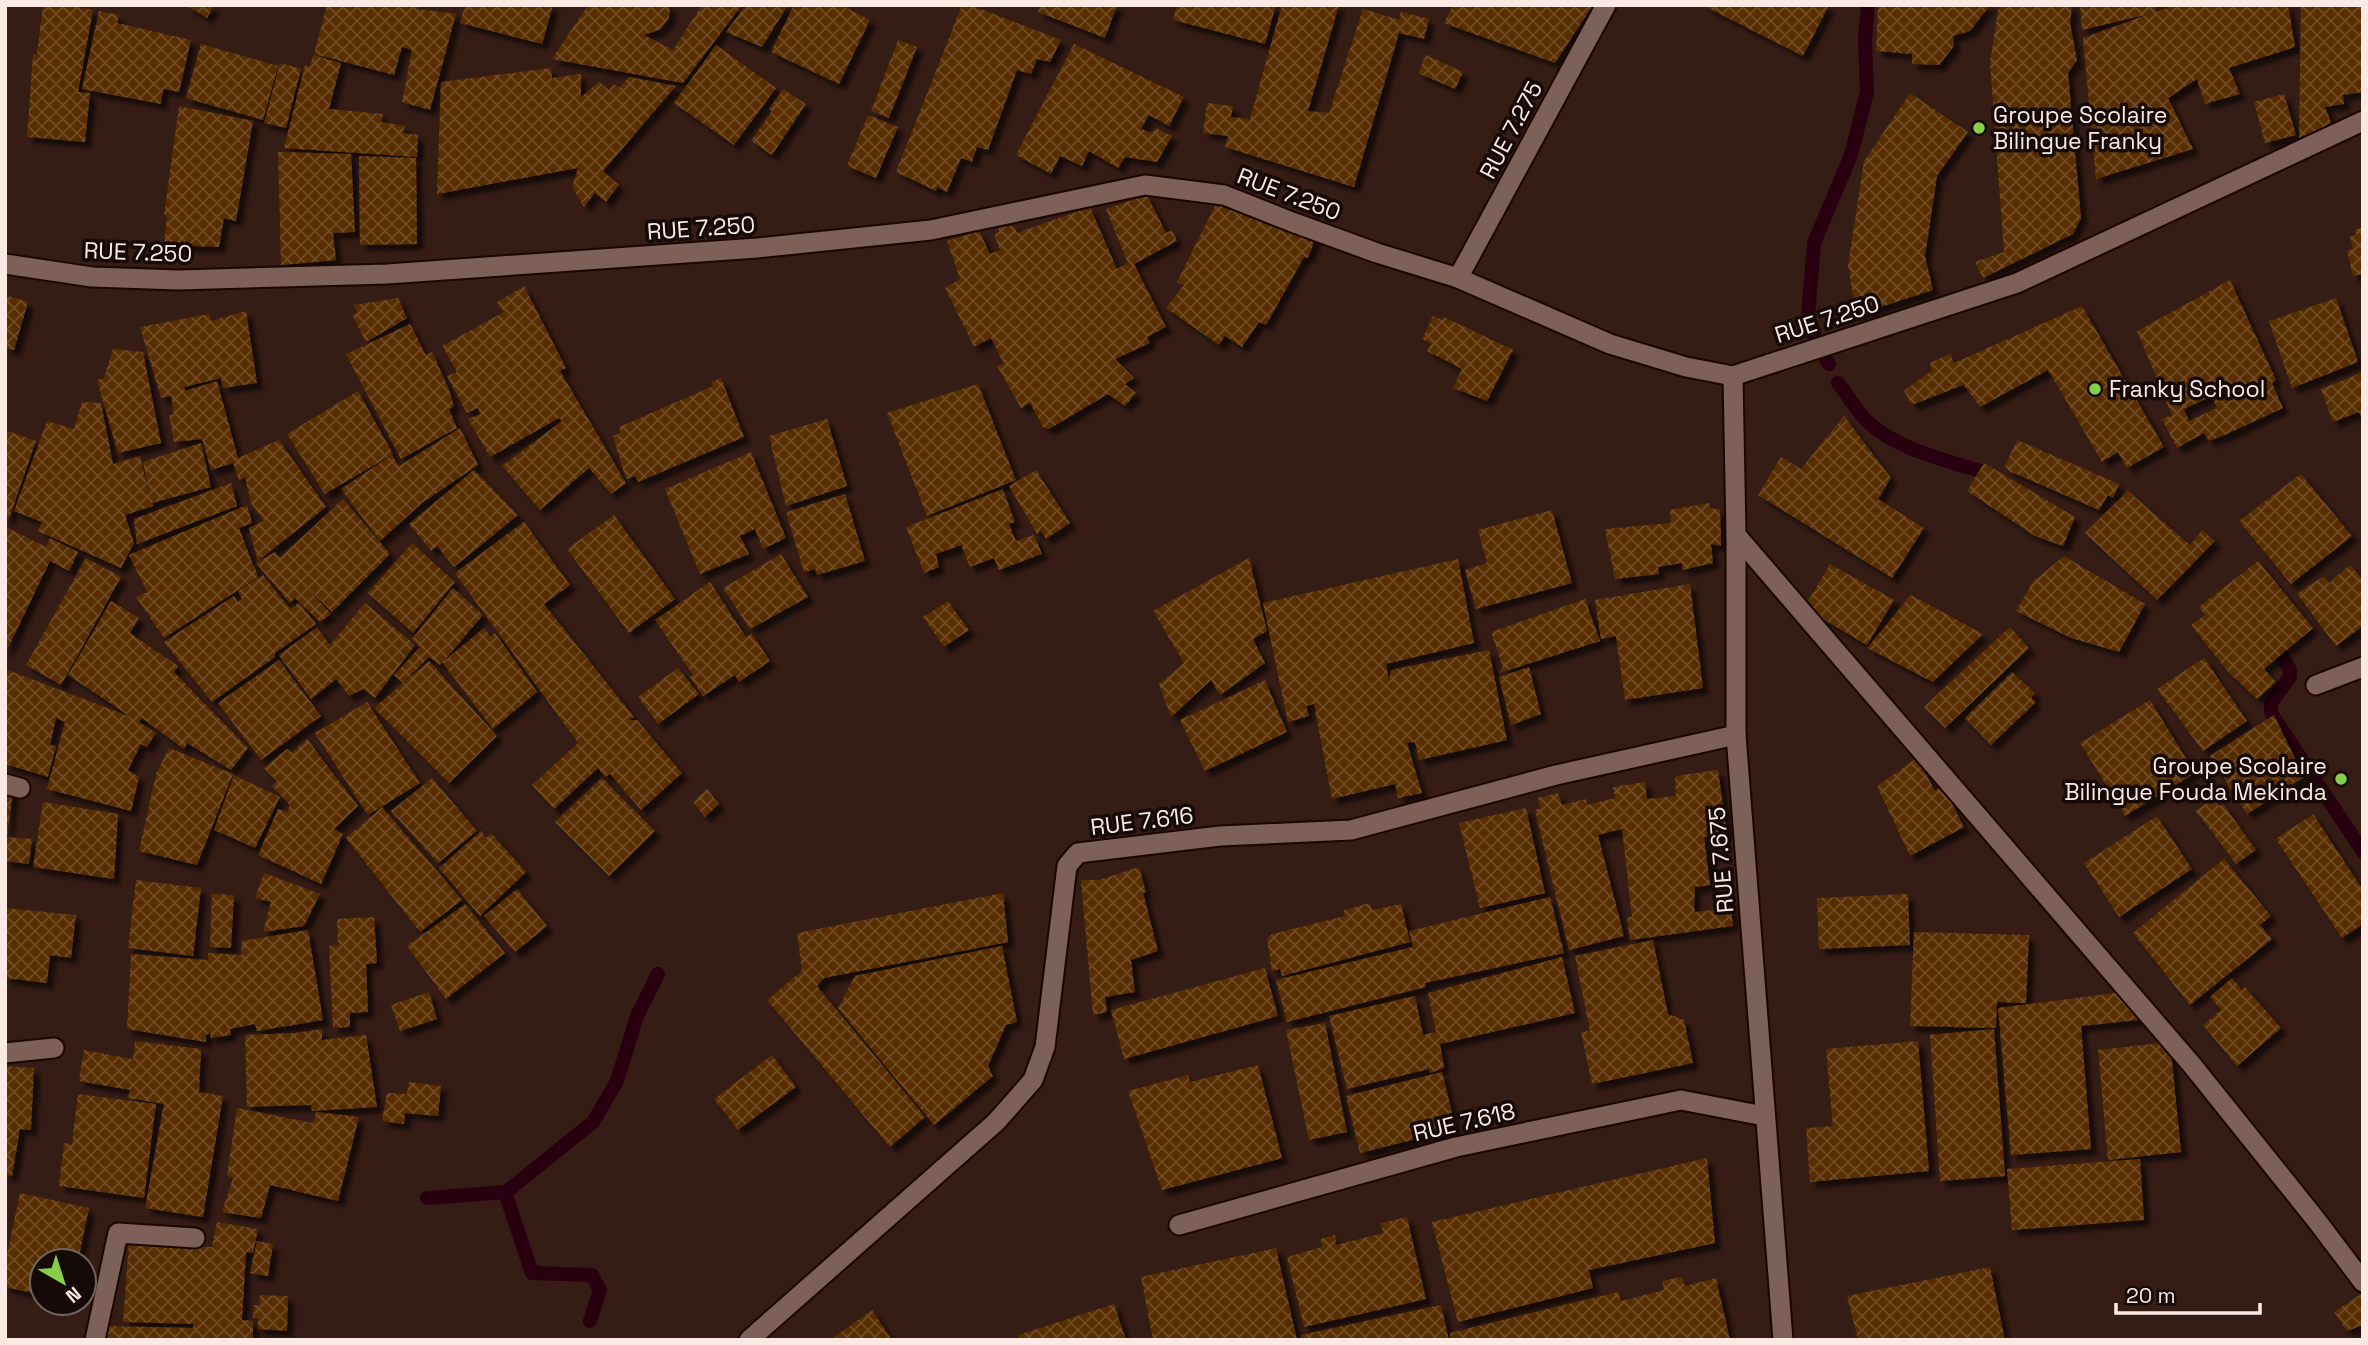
<svg xmlns="http://www.w3.org/2000/svg" width="2368" height="1345" font-family="'Space Grotesk',sans-serif">
<style>
.lines{fill:none;stroke-linecap:round;stroke-linejoin:round}
.stream{stroke:#28000f;stroke-width:14}
.building{fill:url(#building-cross-hatch);fill-rule:evenodd;filter:url(#shadow)}
.minor-casing{stroke:#1b0602;stroke-width:23}
.minor{stroke:#7d6057;stroke-width:19}
.poi-dot{fill:#87cf4b;stroke:#150a07;stroke-width:2.5}
.labels{text-anchor:middle;stroke-width:7;stroke-linejoin:round;paint-order:stroke}
.poi-label{font-size:23px;fill:#fbeae4;stroke:#150a07;text-anchor:start}
.street-label{font-size:23px;fill:#fbeae4;stroke:#150a07}
</style>
<defs>
<pattern id="building-cross-hatch" width="8" height="8" patternUnits="userSpaceOnUse" patternTransform="scale(1.75)"><rect width="8" height="8" fill="#582d03"/><path d="M0 0l8 8M0 8l8-8" fill="none" stroke="#714c28"/></pattern>
<filter id="shadow"><feDropShadow dx="6" dy="6" stdDeviation="2" flood-color="#0009"/></filter>
</defs>
<rect width="100%" height="100%" fill="#351c15"/>
<g class="lines">
<!-- stream -->
<g class="stream">
<polyline points="1829,364 1817,345 1808,317 1814,243 1851,155 1867,92 1865,40 1868,5"/>
<path d="M1838 383C1848 395 1857 412 1869 423 1898 449 1944 460 1981 471"/>
<polyline points="2282,657 2290,670 2290,677 2271,703 2271,713 2363,852"/>
<polyline points="505,1192 532,1273 592,1275 600,1290 590,1321"/>
<polyline points="427,1198 506,1192 593,1122 617,1081 637,1016 658,974"/>
</g>
</g>
<!-- building -->
<g class="building">
<polygon points="43,5 69,5 93,10 78,92 90,93 85,142 27,137 33,54 37,54"/>
<polygon points="186,5 214,5 207,18"/>
<polygon points="327,5 419,5 418,9 456,14 430,110 402,102 412,50 402,47 394,75 314,54"/>
<polygon points="465,5 553,5 542,44 460,23"/>
<polygon points="588,5 670,5 669,18 661,29 644,35 673,50 702,5 742,5 683,83 552,59"/>
<polygon points="746,5 788,5 762,47 726,32"/>
<polygon points="794,5 841,5 870,20 839,84 771,52"/>
<polygon points="962,5 971,5 1061,40 1050,62 1037,59 1031,74 1017,70 988,150 977,147 972,162 961,158 947,192 937,187 936,191 896,172"/>
<polygon points="1040,5 1117,5 1105,38 1038,12"/>
<polygon points="1177,5 1276,5 1265,44 1173,20"/>
<polygon points="1282,5 1339,5 1308,111 1329,113 1363,9 1399,20 1401,12 1429,19 1424,39 1399,33 1354,187 1225,147 1228,136 1203,133 1207,103 1233,106 1231,117 1250,119"/>
<polygon points="1453,5 1593,5 1555,63 1444,23"/>
<polygon points="1702,5 1829,5 1803,56"/>
<polygon points="1878,5 1990,5 1970,31 1953,36 1954,46 1939,65 1912,64 1912,54 1876,51"/>
<polygon points="1999,5 2071,5 2072,7 2070,23 2077,60 2068,73 2081,218 2073,234 1983,278 1975,262 2004,252 1990,62"/>
<polygon points="2080,5 2156,5 2156,12 2175,5 2288,5 2295,47 2229,68 2240,94 2205,104 2197,79 2168,98 2193,149 2096,179 2083,38 2149,14 2082,30"/>
<polygon points="2301,5 2363,5 2363,92 2343,95 2344,104 2325,107 2332,125 2299,141"/>
<polygon points="99,11 119,15 117,23 191,40 179,92 163,89 161,104 82,89"/>
<polygon points="898,40 917,47 889,118 871,111"/>
<polygon points="201,44 278,66 263,120 186,98"/>
<polygon points="1074,44 1184,97 1169,126 1149,115 1141,129 1152,133 1156,128 1172,136 1157,162 1125,157 1118,168 1089,151 1082,166 1060,156 1051,174 1016,155"/>
<polygon points="716,45 776,88 734,145 674,103"/>
<polygon points="313,55 341,63 329,109 383,114 381,122 405,126 403,133 418,135 417,157 284,148 305,65 310,66"/>
<polygon points="1426,55 1463,72 1455,89 1418,73"/>
<polygon points="280,63 301,69 286,128 264,123"/>
<polygon points="551,68 552,78 581,74 581,97 599,82 609,90 614,84 619,88 629,77 676,86 603,171 619,185 606,202 595,193 584,207 572,187 578,168 437,194 441,82"/>
<polygon points="783,89 806,104 772,155 751,141 772,111 769,109"/>
<polygon points="1910,93 1968,132 1937,176 1925,256 1933,290 1856,315 1848,265 1864,161"/>
<polygon points="2284,94 2296,135 2265,143 2254,102"/>
<polygon points="179,106 253,121 236,221 224,218 219,247 164,245 167,216 164,215"/>
<polygon points="868,115 898,127 876,178 847,166"/>
<polygon points="278,152 351,154 355,232 333,233 336,260 281,265"/>
<polygon points="359,156 416,158 417,244 360,245"/>
<polygon points="1147,195 1166,233 1172,230 1177,241 1134,264 1166,327 1147,337 1150,343 1115,359 1134,378 1125,384 1136,393 1125,406 1108,394 1049,429 1043,427 1030,403 1021,408 997,366 1004,364 991,338 974,347 945,288 960,279 947,241 979,231 990,254 1000,250 994,234 999,232 999,227 1014,226 1017,233 1090,207 1117,269 1128,263 1106,209"/>
<polygon points="1218,200 1316,236 1308,258 1304,257 1266,325 1259,322 1242,347 1225,336 1219,345 1166,308 1184,285 1177,282"/>
<polygon points="2359,228 2363,228 2363,274 2353,276 2347,251 2353,249 2350,237 2356,235 2355,231"/>
<path d="M2230 280 2276 380 2272 383 2283 408 2227 434 2209 441 2204 433 2177 448 2162 419 2172 415 2137 331ZM2212 396 2217 408 2189 421 2184 409Z"/>
<polygon points="524,286 566,368 560,371 626,483 611,494 589,468 540,510 502,466 562,421 559,418 490,457 468,419 480,414 478,408 467,413 447,376 457,372 442,346 504,312 497,302"/>
<polygon points="5,295 28,302 14,350 5,348"/>
<polygon points="398,298 407,318 366,342 352,315 358,313 353,305"/>
<polygon points="2336,298 2358,362 2292,388 2269,321"/>
<polygon points="2082,306 2164,447 2127,468 2118,452 2102,462 2048,370 1980,407 1961,381 1963,385 1912,405 1904,391 1932,370 1930,363 1950,354 1954,363"/>
<polygon points="246,311 257,383 223,388 221,378 184,387 185,391 217,381 238,458 279,440 326,507 258,561 249,528 264,521 251,503 245,477 239,480 233,463 211,470 202,439 174,442 169,415 174,414 171,396 161,398 140,327 209,314 211,321"/>
<polygon points="1433,316 1442,320 1444,317 1513,350 1487,401 1453,388 1462,369 1427,351 1431,344 1422,339"/>
<polygon points="410,324 426,355 432,352 448,387 454,406 449,409 457,428 401,459 346,354"/>
<polygon points="113,349 143,352 161,443 118,453 97,380 104,378"/>
<polygon points="2363,372 2363,421 2359,412 2333,422 2321,389"/>
<polygon points="721,378 744,437 638,482 635,476 626,479 613,436 621,433 619,427 713,386 711,382"/>
<polygon points="978,384 1016,480 927,516 887,413"/>
<polygon points="358,391 393,454 325,494 287,434"/>
<polygon points="82,402 101,403 113,464 140,456 150,497 143,462 201,443 211,487 152,503 153,506 125,515 134,543 121,568 38,531 42,522 14,511 47,421 74,429"/>
<polygon points="1844,416 1891,478 1878,499 1924,528 1892,578 1758,495 1781,457 1801,469"/>
<polygon points="827,419 847,486 786,506 769,436"/>
<polygon points="460,428 478,465 422,503 380,541 341,489 392,455 399,466"/>
<polygon points="5,430 36,441 9,519 5,518"/>
<polygon points="2017,440 2119,484 2113,498 2108,495 2099,510 2009,471 2005,466"/>
<polygon points="751,452 786,538 763,549 755,529 740,536 749,554 700,574 665,489"/>
<polygon points="1984,463 2075,517 2063,546 2035,536 1967,491"/>
<polygon points="474,470 518,515 454,567 437,546 431,551 409,524"/>
<polygon points="1036,470 1070,523 1046,539 1041,531 1037,534 1009,486"/>
<polygon points="2301,474 2352,536 2291,584 2239,521"/>
<polygon points="231,483 237,506 137,544 134,519"/>
<polygon points="1003,489 1015,522 1009,524 1016,541 1034,535 1042,554 999,570 994,558 970,567 961,545 936,554 939,567 924,573 906,527"/>
<polygon points="2128,491 2190,545 2202,530 2215,541 2157,600 2085,533"/>
<polygon points="845,494 865,561 817,575 815,569 804,572 786,512"/>
<polygon points="343,499 390,554 332,612 303,583 331,614 320,622 295,598 290,603 256,563 275,552 280,558"/>
<polygon points="1709,503 1710,508 1720,510 1721,546 1711,544 1713,563 1682,570 1682,563 1658,567 1659,574 1615,579 1605,529 1671,523 1670,510"/>
<polygon points="247,505 252,523 239,528 253,565 252,566 254,565 258,577 164,638 136,597 147,592 129,555"/>
<polygon points="1552,510 1572,583 1476,609 1465,570 1487,563 1478,530"/>
<polygon points="614,515 675,599 629,633 567,549"/>
<polygon points="524,522 570,585 544,604 634,717 629,720 637,720 682,773 641,810 610,774 605,777 598,768 554,809 532,785 578,743 455,573"/>
<polygon points="6,527 46,547 50,538 78,552 69,571 50,561 5,654"/>
<polygon points="412,543 455,582 413,633 368,593"/>
<polygon points="781,554 808,597 750,629 723,588"/>
<polygon points="2064,556 2145,604 2119,652 2071,638 2016,611 2033,582"/>
<polygon points="86,558 121,577 61,685 26,665"/>
<polygon points="1249,558 1267,631 1253,639 1265,663 1220,695 1211,680 1171,717 1159,684 1184,663 1153,611"/>
<polygon points="1458,559 1474,643 1386,664 1389,680 1391,670 1489,650 1507,740 1419,760 1415,742 1407,743 1422,793 1398,798 1395,784 1332,799 1314,704 1306,706 1309,716 1288,722 1263,603"/>
<polygon points="2258,561 2313,628 2264,669 2276,682 2257,699 2228,672 2191,625 2205,615 2199,607"/>
<polygon points="1830,564 1894,600 1867,645 1804,608"/>
<polygon points="2350,565 2363,580 2363,626 2336,646 2297,594 2324,576 2329,583"/>
<polygon points="263,575 290,609 299,603 316,624 275,653 275,657 212,702 164,642 234,596 238,602 242,599 238,591"/>
<polygon points="710,582 746,637 752,634 770,661 739,682 735,675 703,696 690,677 693,675 655,620"/>
<polygon points="1690,584 1703,688 1625,700 1616,636 1601,639 1595,600"/>
<polygon points="453,588 483,615 443,662 484,628 490,636 495,633 537,692 493,729 442,662 440,665 429,657 403,683 394,675 420,647 412,639"/>
<polygon points="1911,595 1983,634 1933,682 1867,648"/>
<polygon points="1585,599 1600,641 1499,673 1503,667 1491,632"/>
<polygon points="111,601 139,618 130,633 178,666 174,672 248,748 231,770 187,743 184,749 142,718 139,722 156,733 147,747 141,744 128,770 139,777 131,811 47,789 65,722 56,718 50,745 56,746 48,777 5,764 5,669 131,717 68,675"/>
<polygon points="948,601 969,630 944,647 923,617"/>
<polygon points="365,603 415,645 375,698 363,689 349,696 336,679 311,699 279,655 317,627 330,645"/>
<polygon points="2010,627 2029,648 1945,728 1924,707"/>
<polygon points="2204,658 2247,721 2203,751 2157,689"/>
<polygon points="279,660 321,716 261,760 218,703"/>
<polygon points="429,661 497,736 449,783 374,708"/>
<polygon points="1529,667 1541,714 1511,725 1499,677"/>
<polygon points="678,668 699,694 658,724 638,697"/>
<polygon points="2012,672 2035,693 2031,698 2036,702 1991,745 1965,718"/>
<polygon points="1265,680 1287,732 1205,771 1180,720"/>
<polygon points="2150,700 2195,773 2125,816 2080,743"/>
<polygon points="367,702 420,783 368,815 315,733"/>
<polygon points="2274,715 2304,777 2247,814 2210,756"/>
<polygon points="307,739 358,806 334,829 343,834 321,884 258,855 278,809 287,812 290,805 272,786 277,781 264,768 287,749 292,753"/>
<polygon points="169,748 233,774 197,865 139,851 156,774"/>
<polygon points="1917,758 1935,791 1943,786 1964,827 1910,856 1877,786"/>
<polygon points="1718,770 1727,835 1704,837 1710,885 1695,887 1694,906 1695,912 1731,908 1733,926 1630,940 1627,917 1632,917 1622,829 1598,835 1624,936 1569,950 1535,810 1540,808 1538,798 1558,793 1562,805 1586,799 1587,805 1615,798 1613,787 1645,782 1647,799 1676,796 1675,776"/>
<polygon points="234,775 280,797 255,848 214,830"/>
<polygon points="432,778 477,831 438,863 391,811"/>
<polygon points="602,778 655,831 609,876 555,822"/>
<polygon points="707,789 719,804 705,817 693,802"/>
<polygon points="5,790 13,791 7,836 5,836"/>
<polygon points="2214,798 2219,806 2223,804 2256,850 2236,864 2196,811"/>
<polygon points="43,802 118,814 114,879 33,867"/>
<polygon points="382,807 462,900 420,932 346,838"/>
<polygon points="1526,808 1545,893 1480,908 1459,823"/>
<polygon points="2313,814 2363,890 2363,924 2342,938 2276,839"/>
<polygon points="2157,816 2192,869 2119,917 2084,863"/>
<polygon points="481,831 486,838 491,833 526,872 480,916 439,868"/>
<polygon points="5,837 32,839 29,864 5,861"/>
<polygon points="2224,859 2271,916 2260,925 2272,939 2190,1005 2133,933"/>
<polygon points="1139,867 1146,892 1143,893 1158,951 1131,960 1135,992 1105,997 1107,1012 1093,1015 1081,880 1099,880"/>
<polygon points="264,873 320,894 304,926 263,932 271,902 255,898"/>
<polygon points="136,880 201,888 193,956 128,948"/>
<polygon points="517,889 547,926 515,952 484,916"/>
<polygon points="1003,893 1008,942 824,978 817,986 925,1117 890,1147 767,1000 802,971 797,933"/>
<polygon points="212,894 234,895 231,948 210,947"/>
<polygon points="1908,894 1910,945 1819,949 1817,898"/>
<polygon points="1550,897 1564,953 1425,983 1426,987 1287,1022 1276,980 1413,947 1409,931"/>
<polygon points="1370,903 1372,910 1401,904 1410,942 1282,976 1280,969 1272,971 1267,939 1272,934 1345,916 1344,910"/>
<polygon points="465,904 505,953 446,999 407,946"/>
<polygon points="5,908 76,915 71,958 50,955 47,983 5,978"/>
<polygon points="374,917 377,963 366,964 368,1012 350,1013 350,1027 333,1028 329,946 338,945 337,919"/>
<polygon points="308,930 323,1020 257,1031 255,1024 230,1029 231,1035 211,1038 210,1033 206,1035 206,1042 127,1029 131,954 208,960 208,953 241,955 242,941"/>
<polygon points="1914,932 2029,935 2026,1003 1997,1002 1996,1028 1910,1026"/>
<polygon points="1653,940 1668,1014 1684,1020 1693,1063 1592,1084 1581,1032 1590,1031 1575,956"/>
<polygon points="1002,946 1017,1022 1006,1025 988,1066 993,1076 934,1125 838,1008 855,976"/>
<polygon points="1562,957 1575,1013 1440,1044 1444,1068 1430,1073 1429,1069 1347,1089 1329,1016 1415,996 1423,1035 1436,1032 1428,993"/>
<polygon points="1265,968 1278,1016 1124,1059 1111,1010"/>
<polygon points="2232,978 2242,990 2245,987 2281,1028 2237,1066 2203,1025 2221,1010 2210,997"/>
<polygon points="429,992 437,1019 400,1031 391,1005"/>
<polygon points="2123,992 2149,1019 2081,1026 2091,1149 2011,1155 2000,1029 2002,1029 2000,1028 1998,1008"/>
<polygon points="1325,1023 1347,1132 1309,1140 1286,1030"/>
<polygon points="322,1029 322,1040 366,1035 377,1107 312,1111 311,1105 247,1107 245,1035 296,1033"/>
<polygon points="1994,1029 2005,1176 1940,1181 1930,1035"/>
<polygon points="135,1041 201,1049 199,1092 223,1096 203,1217 145,1208 164,1104 128,1098 130,1090 79,1081 84,1050 133,1059"/>
<polygon points="1918,1041 1929,1171 1810,1182 1806,1128 1833,1126 1826,1049"/>
<polygon points="2170,1042 2181,1152 2108,1160 2098,1050"/>
<polygon points="772,1055 796,1087 738,1130 714,1099"/>
<polygon points="1258,1065 1282,1158 1162,1190 1128,1091 1188,1075 1190,1082"/>
<polygon points="5,1066 34,1068 31,1130 20,1129 12,1176 5,1175"/>
<polygon points="1442,1072 1456,1129 1360,1153 1346,1096"/>
<polygon points="409,1082 441,1086 438,1116 405,1113 404,1124 382,1121 387,1093 407,1094"/>
<polygon points="78,1094 156,1104 144,1198 59,1186 64,1143 72,1144"/>
<polygon points="237,1108 313,1123 316,1112 359,1117 338,1201 270,1185 261,1218 222,1212 233,1178 227,1176"/>
<polygon points="1707,1158 1715,1243 1589,1270 1593,1288 1458,1322 1432,1222"/>
<polygon points="2140,1159 2144,1220 2012,1230 2007,1169"/>
<polygon points="20,1193 89,1208 78,1261 42,1261 42,1295 5,1287 5,1264"/>
<polygon points="1407,1217 1426,1299 1304,1327 1287,1257 1322,1247 1321,1239 1335,1235 1336,1245 1383,1233 1381,1223"/>
<polygon points="217,1222 258,1229 253,1253 246,1252 242,1320 253,1321 253,1340 102,1340 103,1326 193,1328 193,1324 123,1322 129,1242 212,1247"/>
<polygon points="257,1241 273,1244 268,1276 250,1273"/>
<polygon points="1276,1248 1297,1340 1153,1340 1141,1277"/>
<polygon points="1990,1267 2005,1340 1858,1340 1847,1296"/>
<polygon points="1682,1277 1685,1286 1716,1278 1730,1340 1451,1340 1450,1333 1618,1292 1621,1301 1664,1290 1662,1281"/>
<polygon points="2363,1293 2363,1325 2347,1331 2334,1312"/>
<polygon points="260,1295 288,1296 287,1331 258,1329 258,1318 253,1318 254,1305 259,1305"/>
<polygon points="1114,1304 1126,1340 1020,1340 1018,1335"/>
<polygon points="1441,1305 1449,1340 1302,1340 1301,1335"/>
<polygon points="872,1310 892,1340 830,1340"/>
</g>
<g class="lines">
<!-- minor casing -->
<g class="minor-casing">
<g id="minor">
<polyline points="5,264 92,277 178,280 387,274 757,248 931,230 1145,185 1224,195 1292,222 1377,253 1458,278 1610,344 1686,367 1733,376 2017,283 2363,121"/>
<polyline points="1458,278 1606,5"/>
<polyline points="1733,376 1736,535 1736,735 1783,1340"/>
<polyline points="1736,535 2192,1065 2317,1221 2363,1282"/>
<polyline points="2316,685 2363,667"/>
<polyline points="5,784 20,788"/>
<polyline points="5,1053 54,1048"/>
<polyline points="1179,1225 1456,1147 1681,1100 1764,1116"/>
<polyline points="95,1340 118,1233 195,1238"/>
<polyline points="749,1340 996,1122 1033,1080 1045,1047 1067,866 1078,853 1220,836 1351,830 1556,775 1736,735"/>
</g>
</g>
<!-- minor -->
<use href="#minor" class="minor"/>
</g>
<!-- markers -->
<g class="poi-dot">
<circle cx="1979" cy="128" r="7"/>
<circle cx="2095" cy="389" r="7"/>
<circle cx="2341" cy="779" r="7"/>
</g>
<g class="labels">
<!-- poi labels -->
<g class="poi-label">
<text x="1993" y="123">Groupe Scolaire<tspan x="1993" dy="26">Bilingue Franky</tspan></text>
<text x="2109" y="397">Franky School</text>
<text x="2327" y="774" text-anchor="end">Groupe Scolaire<tspan x="2327" dy="26">Bilingue Fouda Mekinda</tspan></text>
</g>
<!-- street labels -->
<g class="street-label">
<text transform="translate(1511 130) rotate(-62)" y="8">RUE 7.275</text>
<text transform="translate(1289 194) rotate(21)" y="8">RUE 7.250</text>
<text transform="translate(701 228) rotate(-4)" y="8">RUE 7.250</text>
<text transform="translate(138 252) rotate(2)" y="8">RUE 7.250</text>
<text transform="translate(1827 319) rotate(-18)" y="8">RUE 7.250</text>
<text transform="translate(1142 821) rotate(-7)" y="8">RUE 7.616</text>
<text transform="translate(1721 860) rotate(-95)" y="8">RUE 7.675</text>
<text transform="translate(1464 1122) rotate(-13)" y="8">RUE 7.618</text>
</g>
</g>
<!-- border -->
<rect width="2368" height="1345" fill="none" stroke="#fbeae4" stroke-width="14"/>
<!-- north arrow -->
<g transform="translate(63 1282) rotate(141)"><circle r="33" fill="#150a07" stroke="#71645f" stroke-width="2"/>
<path d="M0-5L12 26L0 18L-12 26Z" fill="#87cf4b"/>
<text y="-10" font-size="19" font-weight="bold" text-anchor="middle" fill="#fbeae4">N</text>
</g>
<!-- scale -->
<path d="M2116 1303v10h144v-10" fill="none" stroke="#fbeae4" stroke-width="3.5"/>
<text x="2126" y="1303" font-size="21" fill="#fbeae4" stroke="#150a07" stroke-width="5" paint-order="stroke">20 m</text>
</svg>
